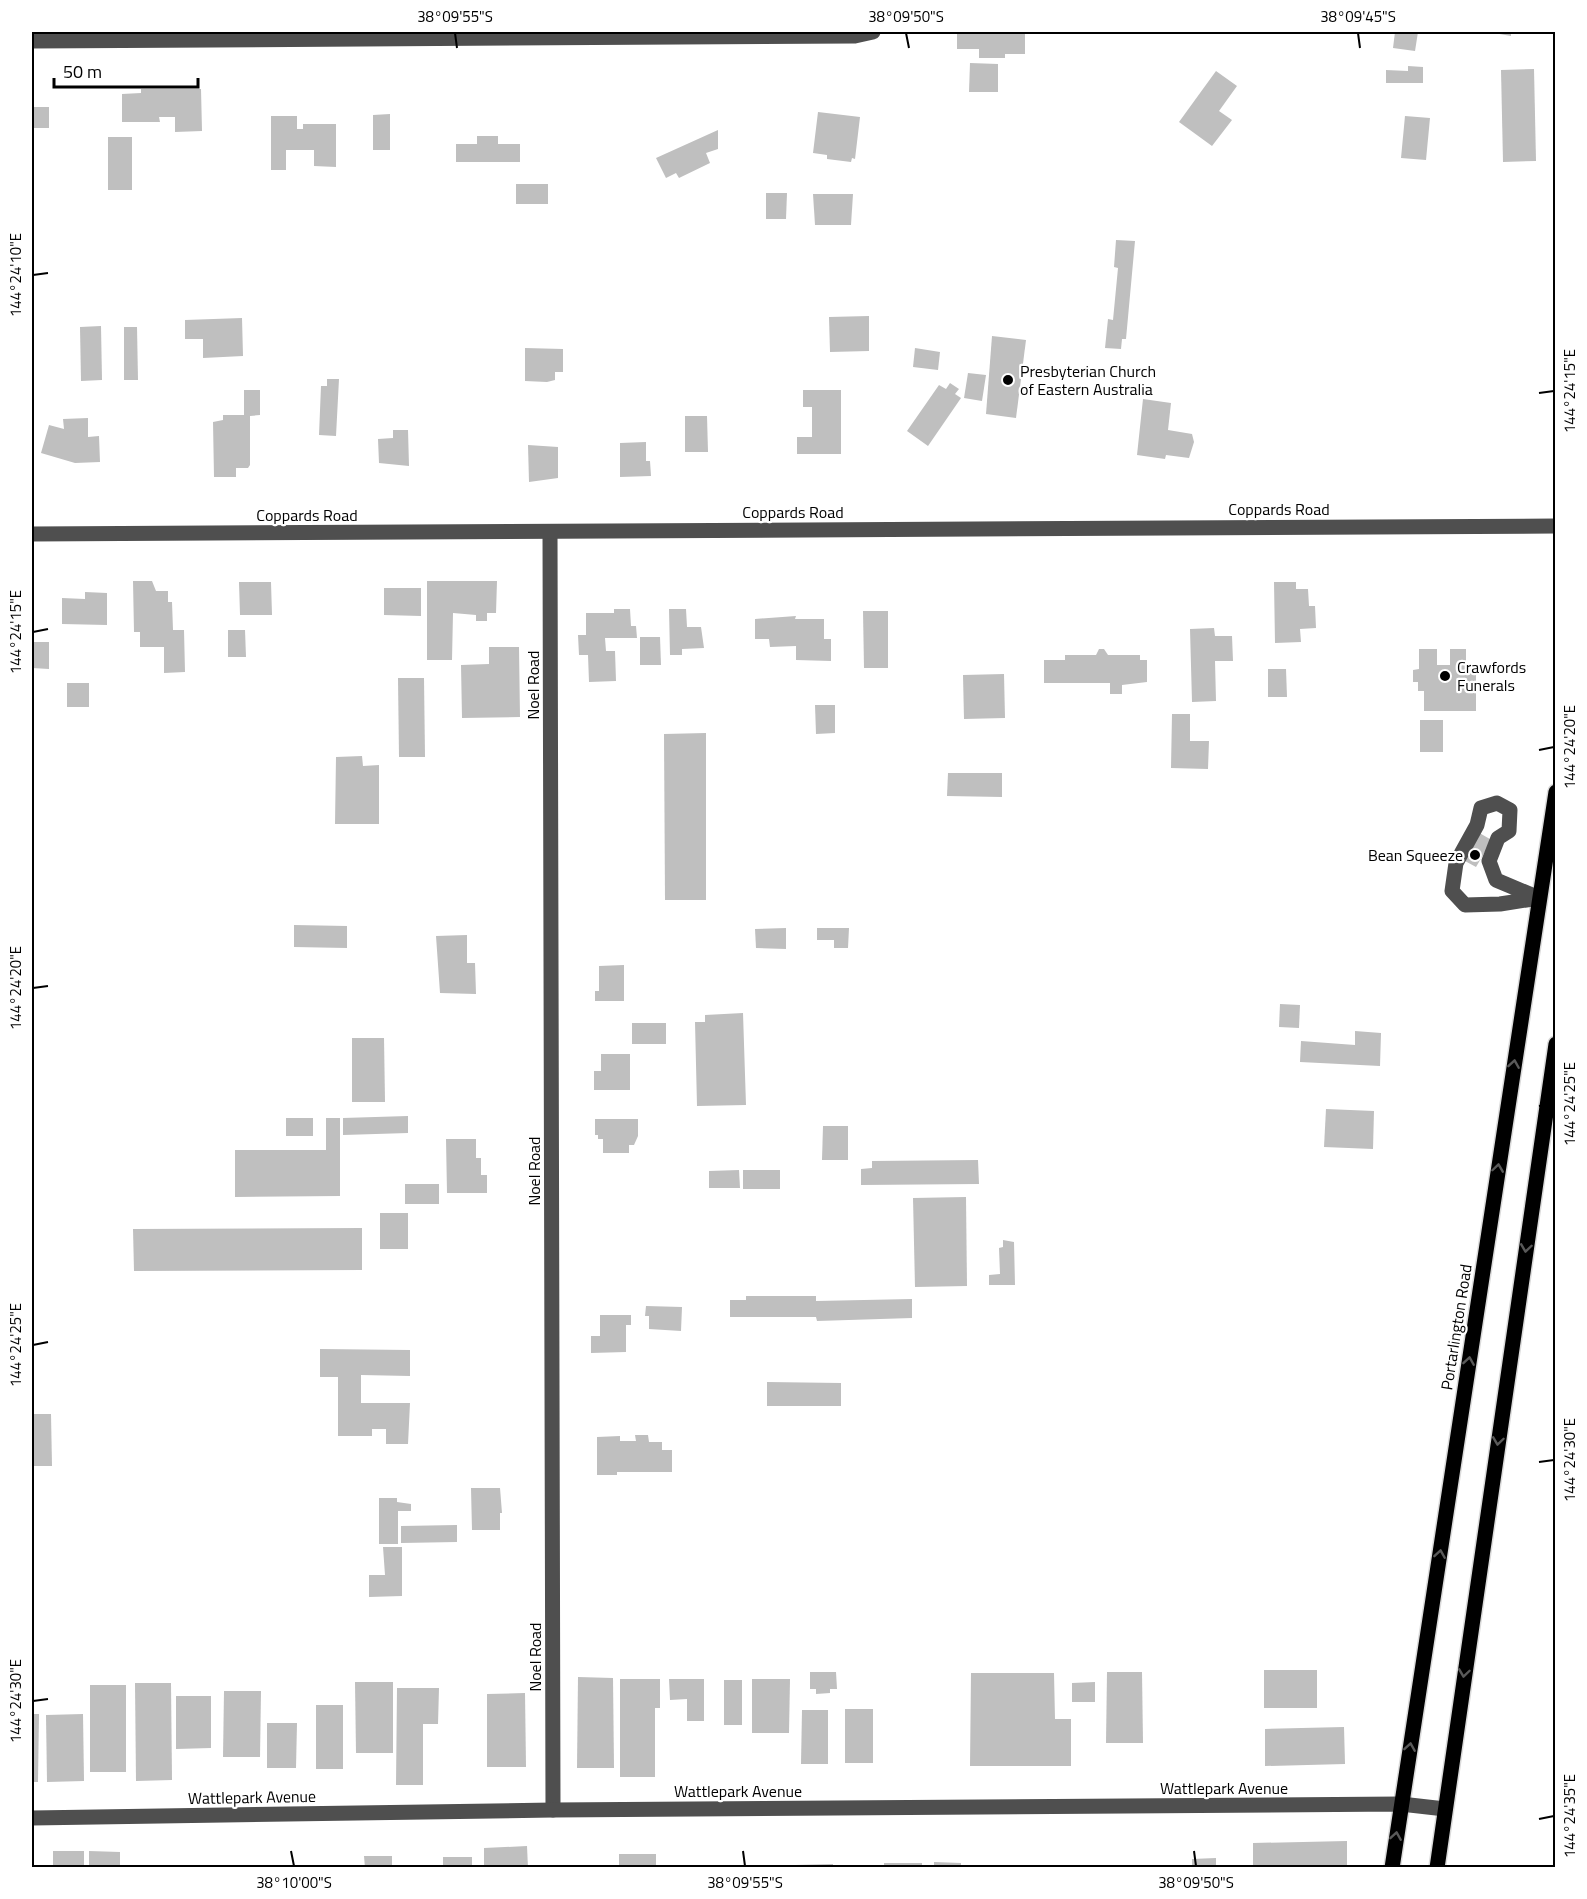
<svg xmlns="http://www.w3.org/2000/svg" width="1587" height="1899" font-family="'Titillium Web',sans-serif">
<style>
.building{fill:#bfbfbf}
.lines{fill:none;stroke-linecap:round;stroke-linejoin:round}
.major-casing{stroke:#dbdbdb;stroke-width:18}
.minor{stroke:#4f4f4f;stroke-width:15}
.major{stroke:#000;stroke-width:15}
.oneway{stroke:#595959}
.ticks{fill:none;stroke:#000;stroke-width:2}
.poi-dot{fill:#000;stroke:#fff;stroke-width:2}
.labels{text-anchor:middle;stroke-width:4.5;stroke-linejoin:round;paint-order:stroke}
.poi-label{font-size:16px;fill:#000;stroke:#fff;text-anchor:start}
.street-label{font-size:16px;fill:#000;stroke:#fff}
.neatline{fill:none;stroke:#000;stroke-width:2}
.ticks-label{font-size:15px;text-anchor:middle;fill:#000}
</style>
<rect width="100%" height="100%" fill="#fff"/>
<!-- building -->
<g class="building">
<polygon points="957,32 1025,33 1025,54 1005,54 1005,58 979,58 979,49 957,49"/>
<polygon points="1395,32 1418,32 1415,51 1393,48"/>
<polygon points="1488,32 1511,32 1511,36"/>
<polygon points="970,63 998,64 998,92 969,92"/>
<polygon points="1408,66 1423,67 1423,83 1386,83 1386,70 1408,71"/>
<polygon points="1534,69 1536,161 1503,162 1501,70"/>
<polygon points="1216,71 1237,86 1219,111 1232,120 1212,146 1179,122"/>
<polygon points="141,89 201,89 202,131 175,132 175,117 159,117 160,122 122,122 122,94 141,93"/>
<rect x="32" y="107" width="17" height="21"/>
<polygon points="818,112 860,117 855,159 852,158 851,162 827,159 827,155 813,153"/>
<polygon points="390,114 390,150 373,150 373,115"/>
<polygon points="271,116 297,116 297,129 303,129 303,124 336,124 336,167 314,166 314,150 286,150 286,170 271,170"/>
<polygon points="1405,116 1430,118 1426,160 1401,158"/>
<polygon points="718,130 718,149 706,153 710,163 679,178 676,173 666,178 656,158"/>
<polygon points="477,136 498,136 498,144 520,144 520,162 456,162 456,144 477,144"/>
<rect x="108" y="137" width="24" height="53"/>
<rect x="516" y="184" width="32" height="20"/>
<polygon points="766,193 787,193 786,219 766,219"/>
<polygon points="813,194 853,194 851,225 815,225"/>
<polygon points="1116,240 1135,241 1126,339 1122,339 1121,349 1105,348 1108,319 1113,320 1118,268 1114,267"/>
<polygon points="869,316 869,351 830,352 829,317"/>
<polygon points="242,318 243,356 203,358 203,339 185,339 185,320"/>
<polygon points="101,326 102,380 81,381 80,327"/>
<polygon points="124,327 137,327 138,380 124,380"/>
<polygon points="992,336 1026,340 1016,418 986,414"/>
<polygon points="525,348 563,349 563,372 555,372 555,380 547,382 525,381"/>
<polygon points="915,348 940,352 938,370 913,367"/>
<polygon points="968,373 986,375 982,401 964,398"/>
<polygon points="327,379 339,379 336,436 319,435 321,386 327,386"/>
<polygon points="950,383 959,389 955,394 961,398 928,446 907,431 939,385 946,389"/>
<polygon points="244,390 260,390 260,415 250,416 250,465 248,468 236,468 236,477 214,477 213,422 223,420 223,415 244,415"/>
<polygon points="803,390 841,390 841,454 797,454 797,437 812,437 812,407 803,407"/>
<polygon points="1143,399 1171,403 1168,430 1192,434 1194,442 1189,458 1166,455 1165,459 1137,455"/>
<polygon points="685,416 707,416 708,452 685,452"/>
<polygon points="88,418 88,437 99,436 100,462 75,463 41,453 49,425 64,429 63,419"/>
<polygon points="393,430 408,430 409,466 379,463 378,439 393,438"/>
<polygon points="646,442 646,461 650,461 651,476 620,477 620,443"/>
<polygon points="528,445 558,447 558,478 529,482"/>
<polygon points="133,581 152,581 156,591 168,591 168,602 172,602 173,630 184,630 185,672 164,673 164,647 140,647 140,632 134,632"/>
<polygon points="427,581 497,581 496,613 487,613 487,621 476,621 476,615 453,613 452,660 427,660"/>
<polygon points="239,582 271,582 272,615 240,615"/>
<polygon points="1274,582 1296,582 1296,589 1308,589 1309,606 1315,606 1316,628 1300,629 1301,642 1275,643"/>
<polygon points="384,588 421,588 421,616 384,615"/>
<polygon points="85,592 107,593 107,625 62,624 62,598 85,599"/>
<polygon points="614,609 630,609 631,626 636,626 637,638 605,638 606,651 615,651 616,681 589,682 588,655 579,655 578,635 586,635 586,613 614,613"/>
<polygon points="669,609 686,609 687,627 701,627 704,648 682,649 682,655 670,655"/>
<polygon points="863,611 888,611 888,668 864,668"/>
<polygon points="796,616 795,619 824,619 824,639 831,639 831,661 796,660 796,646 770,647 769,639 755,639 755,619"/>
<polygon points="1214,628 1215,636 1232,636 1233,661 1215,661 1216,701 1192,702 1190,629"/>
<polygon points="228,630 245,630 246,657 228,657"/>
<polygon points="640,637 660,637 661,665 640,665"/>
<polygon points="32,642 49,642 49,669 32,668"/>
<polygon points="489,647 519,647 520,717 462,718 461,665 489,664"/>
<polygon points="1099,649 1104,649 1108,655 1140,655 1140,660 1147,660 1147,682 1122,685 1122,694 1110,694 1110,683 1044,683 1044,660 1065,660 1065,655 1096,655"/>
<polygon points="1419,649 1437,649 1437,665 1450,665 1450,649 1466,649 1466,665 1476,665 1476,711 1424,711 1424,691 1418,691 1418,682 1413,682 1413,670 1419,669"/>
<polygon points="1268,669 1286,669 1287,697 1268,697"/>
<polygon points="1004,674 1005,718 964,719 963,675"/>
<polygon points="398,678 424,678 425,757 399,757"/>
<rect x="67" y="683" width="22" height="24"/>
<polygon points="815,705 835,705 835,733 816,734"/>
<polygon points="1172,714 1190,714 1190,741 1209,741 1208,769 1171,768"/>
<rect x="1420" y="720" width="23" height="32"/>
<polygon points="706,733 706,900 665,900 664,734"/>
<polygon points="362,756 363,766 379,765 379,824 335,824 336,757"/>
<polygon points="948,773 1002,773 1002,797 947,796"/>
<polygon points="1469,827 1502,846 1486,850 1476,867 1465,861"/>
<polygon points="294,925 347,926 347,948 294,947"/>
<polygon points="786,928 786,949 756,948 755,929"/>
<polygon points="817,928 849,928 848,948 834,948 834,940 817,940"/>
<polygon points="467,935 467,963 475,963 476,994 440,993 436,936"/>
<polygon points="624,965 624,1001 595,1001 595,991 599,991 599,966"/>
<polygon points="1280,1004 1300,1005 1299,1028 1279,1027"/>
<polygon points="743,1013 746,1105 697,1106 695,1022 705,1022 705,1015"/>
<rect x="632" y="1023" width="34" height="21"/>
<polygon points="1355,1031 1381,1033 1380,1066 1300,1062 1301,1041 1355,1045"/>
<polygon points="352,1038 384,1038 385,1102 352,1102"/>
<polygon points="601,1054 630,1054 630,1090 594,1090 594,1071 601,1071"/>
<polygon points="1326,1109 1374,1111 1373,1149 1324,1147"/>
<polygon points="408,1116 408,1133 343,1135 343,1118"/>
<rect x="286" y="1118" width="27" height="18"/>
<polygon points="326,1118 340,1118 340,1196 235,1197 235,1150 326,1150"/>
<polygon points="595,1119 638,1119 638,1136 634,1145 629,1145 629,1153 603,1153 603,1139 598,1139 598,1135 595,1135"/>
<polygon points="823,1126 848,1126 848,1160 822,1160"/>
<polygon points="446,1139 476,1139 476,1158 481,1158 481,1175 487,1175 487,1193 447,1193"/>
<polygon points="978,1160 979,1184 861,1185 861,1169 872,1168 872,1161"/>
<polygon points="739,1170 740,1188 709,1188 709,1171"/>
<rect x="743" y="1170" width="37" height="19"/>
<rect x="405" y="1184" width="34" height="20"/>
<polygon points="966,1197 967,1286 915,1287 913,1198"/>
<rect x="380" y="1213" width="28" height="36"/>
<polygon points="362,1228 362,1270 134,1271 133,1229"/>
<polygon points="1003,1240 1014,1242 1015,1285 989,1285 989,1275 1000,1274 999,1248 1003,1247"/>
<polygon points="746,1296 816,1296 816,1301 912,1299 912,1318 817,1321 816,1317 730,1317 730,1300 746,1300"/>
<polygon points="646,1306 682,1307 681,1331 649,1329 649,1316 645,1316"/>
<polygon points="600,1315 631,1315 631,1325 626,1325 626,1352 591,1353 591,1336 600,1336"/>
<polygon points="320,1349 410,1350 410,1376 361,1375 361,1403 410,1403 408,1444 386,1444 386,1429 372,1429 372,1436 338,1436 338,1377 320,1377"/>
<polygon points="767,1382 841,1383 841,1406 767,1406"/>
<polygon points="32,1414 51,1414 52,1466 32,1466"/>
<polygon points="635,1435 648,1435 649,1442 662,1442 662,1450 672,1450 672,1472 617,1472 617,1475 597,1475 597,1437 620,1436 620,1441 636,1441"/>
<polygon points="471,1488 500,1488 502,1513 500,1513 500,1530 472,1530"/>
<polygon points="379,1498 397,1498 397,1502 411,1504 411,1511 398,1511 398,1544 379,1544"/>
<polygon points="457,1525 457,1542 401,1543 401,1526"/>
<polygon points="383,1547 402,1547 402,1596 369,1597 369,1575 385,1575"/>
<rect x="1264" y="1670" width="53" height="38"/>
<polygon points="810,1672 836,1672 837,1689 830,1689 830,1693 816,1694 816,1689 810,1689"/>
<polygon points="1107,1672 1142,1672 1143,1743 1106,1743"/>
<polygon points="971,1673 1054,1673 1055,1719 1071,1719 1071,1766 970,1766"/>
<polygon points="578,1677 613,1678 614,1768 577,1768"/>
<polygon points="620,1679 660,1679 660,1708 655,1708 655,1777 620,1777"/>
<polygon points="669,1679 704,1679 704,1721 687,1721 687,1699 670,1700"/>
<polygon points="752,1679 790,1679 789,1733 752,1733"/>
<rect x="724" y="1680" width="18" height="45"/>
<polygon points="355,1682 393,1682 393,1753 356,1753"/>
<polygon points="1095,1682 1095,1702 1072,1702 1072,1683"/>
<polygon points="135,1683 171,1683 172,1780 136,1781"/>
<rect x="90" y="1685" width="36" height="87"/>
<polygon points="397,1688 439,1688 438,1724 423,1724 423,1785 396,1785"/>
<polygon points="224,1691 261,1691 260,1757 223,1757"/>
<polygon points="525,1693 526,1767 487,1767 487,1694"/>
<polygon points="176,1696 211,1696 211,1748 176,1749"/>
<rect x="316" y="1705" width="27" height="64"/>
<rect x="845" y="1709" width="28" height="54"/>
<polygon points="802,1710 828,1710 828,1764 801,1764"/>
<polygon points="32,1714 39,1714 38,1782 32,1782"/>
<polygon points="83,1714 84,1781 47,1782 46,1715"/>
<polygon points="267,1723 297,1723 296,1768 267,1768"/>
<polygon points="1344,1727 1345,1764 1265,1766 1265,1729"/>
<polygon points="1347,1841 1347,1868 1253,1868 1253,1843"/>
<polygon points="527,1846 528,1868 484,1868 484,1848"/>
<rect x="53" y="1851" width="31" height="17"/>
<polygon points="89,1851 120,1852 120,1868 89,1868"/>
<rect x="619" y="1854" width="37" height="14"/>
<polygon points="364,1856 392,1856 392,1868 365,1868"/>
<rect x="443" y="1857" width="29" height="11"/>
<polygon points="1216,1858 1216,1868 1192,1868 1192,1859"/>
<polygon points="934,1862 961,1863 961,1868 934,1868"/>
<rect x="884" y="1863" width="38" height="5"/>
<polygon points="833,1864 833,1868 795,1868 795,1865"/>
</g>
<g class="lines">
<!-- major casing -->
<g class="major-casing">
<g id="major">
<polyline points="1392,1868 1556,792"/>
<polyline points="1437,1868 1556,1044"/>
</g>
</g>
<!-- minor -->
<g class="minor">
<polyline points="32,41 855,36 873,32"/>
<polyline points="550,532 553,1810"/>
<polyline points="32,534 1556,526"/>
<polygon points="1497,803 1510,810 1509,831 1498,838 1489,861 1496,880 1539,898 1500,904 1465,905 1452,891 1456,863 1477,825 1481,808"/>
<polyline points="32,1818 553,1810 1401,1804 1445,1809"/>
</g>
<!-- major -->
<use href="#major" class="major"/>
</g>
<!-- one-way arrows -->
<defs><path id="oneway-chevron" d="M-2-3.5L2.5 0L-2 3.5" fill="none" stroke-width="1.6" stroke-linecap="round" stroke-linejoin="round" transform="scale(1.5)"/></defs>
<g class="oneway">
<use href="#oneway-chevron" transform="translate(1514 1064) rotate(-81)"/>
<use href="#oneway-chevron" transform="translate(1498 1168) rotate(-82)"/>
<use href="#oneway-chevron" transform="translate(1526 1248) rotate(98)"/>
<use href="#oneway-chevron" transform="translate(1469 1361) rotate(-81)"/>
<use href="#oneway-chevron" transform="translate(1498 1441) rotate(98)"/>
<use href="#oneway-chevron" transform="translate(1440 1554) rotate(-81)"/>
<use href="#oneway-chevron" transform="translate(1464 1673) rotate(98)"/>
<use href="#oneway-chevron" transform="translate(1410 1747) rotate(-81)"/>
<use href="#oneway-chevron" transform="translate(1396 1836) rotate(-81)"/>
</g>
<!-- ticks -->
<path class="ticks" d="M455 33 457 48M906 33 909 48M1358 33 1360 48M33 275 48 273M1539 393 1554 391M33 632 48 629M1539 750 1554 747M33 988 48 986M1539 1106 1554 1104M33 1345 48 1342M1539 1462 1554 1460M33 1701 48 1699M1539 1819 1554 1816M291 1851 294 1866M743 1851 745 1866M1194 1851 1196 1866"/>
<!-- markers -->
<g class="poi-dot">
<circle cx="1008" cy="380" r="6"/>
<circle cx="1445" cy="676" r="6"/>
<circle cx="1475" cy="855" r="6"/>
</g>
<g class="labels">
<!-- poi labels -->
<g class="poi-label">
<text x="1020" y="377">Presbyterian Church<tspan x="1020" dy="18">of Eastern Australia</tspan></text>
<text x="1457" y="673">Crawfords<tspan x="1457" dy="18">Funerals</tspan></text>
<text x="1463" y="861" text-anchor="end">Bean Squeeze</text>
</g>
<!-- street labels -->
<g class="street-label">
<text x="1279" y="515">Coppards Road</text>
<text x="793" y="518">Coppards Road</text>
<text x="307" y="521">Coppards Road</text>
<text transform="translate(533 685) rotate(-90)" y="6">Noel Road</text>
<text transform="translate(534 1171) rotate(-90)" y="6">Noel Road</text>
<text transform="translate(1456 1327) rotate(-81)" y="6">Portarlington Road</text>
<text transform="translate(535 1657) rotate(-90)" y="6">Noel Road</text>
<text x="1224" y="1794">Wattlepark Avenue</text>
<text x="738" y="1797">Wattlepark Avenue</text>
<text transform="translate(252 1797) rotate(-1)" y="6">Wattlepark Avenue</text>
</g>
</g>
<!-- border -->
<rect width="1587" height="1899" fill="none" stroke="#ffffff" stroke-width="66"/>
<!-- scale -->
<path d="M54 78v9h144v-9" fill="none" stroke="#000000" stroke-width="3"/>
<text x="63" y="78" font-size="18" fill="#000000" stroke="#ffffff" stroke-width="4.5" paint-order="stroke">50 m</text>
<rect x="33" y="33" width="1521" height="1833" class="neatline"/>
<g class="ticks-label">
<text x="455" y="22">38°09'55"S</text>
<text x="906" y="22">38°09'50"S</text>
<text x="1358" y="22">38°09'45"S</text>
<text transform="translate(16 275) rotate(-90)" y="5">144°24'10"E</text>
<text transform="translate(1570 391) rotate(-90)" y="5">144°24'15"E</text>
<text transform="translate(16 632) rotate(-90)" y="5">144°24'15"E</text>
<text transform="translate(1570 747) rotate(-90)" y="5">144°24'20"E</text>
<text transform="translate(16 988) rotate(-90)" y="5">144°24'20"E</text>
<text transform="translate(1570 1104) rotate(-90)" y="5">144°24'25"E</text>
<text transform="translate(16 1345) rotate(-90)" y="5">144°24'25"E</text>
<text transform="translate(1570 1460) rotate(-90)" y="5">144°24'30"E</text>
<text transform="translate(16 1701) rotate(-90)" y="5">144°24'30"E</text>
<text transform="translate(1570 1816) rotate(-90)" y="5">144°24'35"E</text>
<text x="294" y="1888">38°10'00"S</text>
<text x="745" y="1888">38°09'55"S</text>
<text x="1196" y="1888">38°09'50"S</text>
</g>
</svg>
